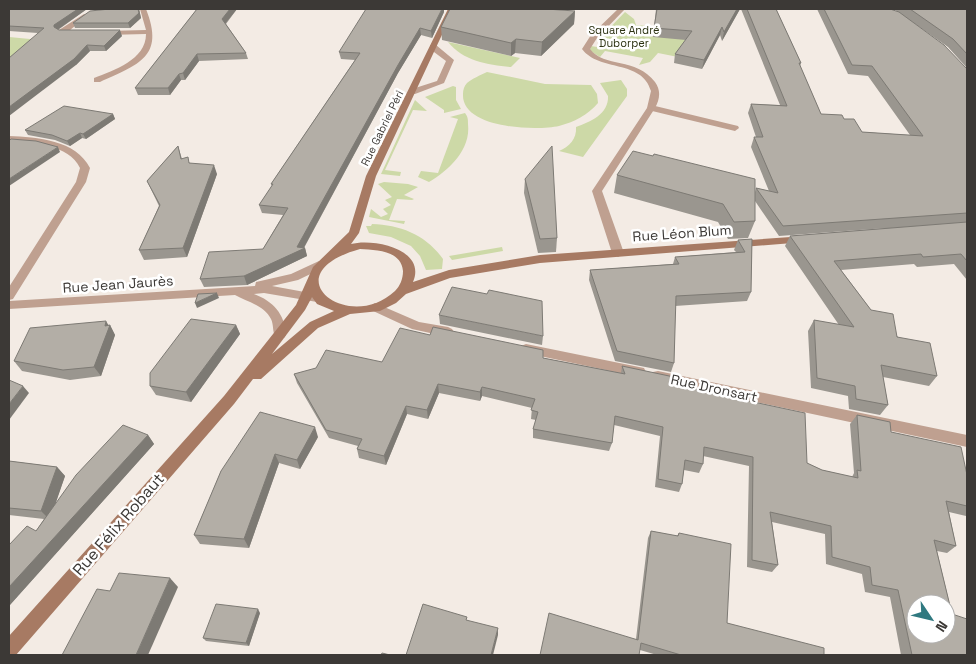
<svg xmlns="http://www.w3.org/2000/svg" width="976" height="664" font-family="'Space Grotesk',sans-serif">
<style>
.green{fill:#cdd9a7}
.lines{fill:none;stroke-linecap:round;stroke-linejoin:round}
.lane{fill:#bfa090;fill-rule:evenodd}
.street{fill:#bfa090;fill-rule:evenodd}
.secondary{fill:#a77a63;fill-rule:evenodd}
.wall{fill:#9a968f}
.shaded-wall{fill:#7d7a74}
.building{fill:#b3aea6;stroke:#7d7a74;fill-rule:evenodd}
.labels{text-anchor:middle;stroke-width:5;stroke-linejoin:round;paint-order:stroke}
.far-park-label{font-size:11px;fill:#2c3212;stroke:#fff}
.far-street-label{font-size:11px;fill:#3c3936;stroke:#fff}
.street-label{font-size:14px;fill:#3c3936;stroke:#fff}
.near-street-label{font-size:16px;fill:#3c3936;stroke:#fff}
</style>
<rect width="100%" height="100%" fill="#f3ebe4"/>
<!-- green -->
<g class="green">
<polygon points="625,12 634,19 636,25 695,30 678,57 658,53 650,62 639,65 643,58 605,51 600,57 589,50 591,46 609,49 610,45 601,44 598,40"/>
<polygon points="46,35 9,64 9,37 30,39"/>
<path d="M448 42 520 58 511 67C488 65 463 61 448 42Z"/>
<path d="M487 72 545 84 591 85 597 94 598 103C588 115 574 122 559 126 536 131 461 129 463 94 463 90 464 86 467 83 472 79 480 75 487 72Z"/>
<path d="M621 80 627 89V96L583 157 559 151C569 147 577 139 576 127 590 122 609 114 608 96L600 83Z"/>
<polygon points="453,86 456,87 456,100 461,109 444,113 444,110 425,97"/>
<polygon points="415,100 427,111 413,110 385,170 401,172 400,176 381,174"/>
<path d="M465 113C468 117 468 119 468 124 471 150 449 170 429 182L418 177 421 171 438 173 458 119 450 117Z"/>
<polygon points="384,182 408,184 418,187 404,195 414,199 412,200 397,199 389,220 405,221 404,224 369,217 371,209 381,217 388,214 383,209 391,205 385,200 392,197 378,184"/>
<path d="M372 224C401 225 426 235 443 259L442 269 426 270 420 256 411 246 391 237 369 233 366 226H371Z"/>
<polygon points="502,247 503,251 452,260 449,256"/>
</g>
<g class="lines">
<!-- lane -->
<g class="lane">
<polygon points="430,45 436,45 454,60 444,83 415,94 409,94 409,90 437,81 446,61 430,49"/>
<polygon points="651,105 738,126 739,128 735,131 648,110 647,108"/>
</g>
<!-- street -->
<g class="street">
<path d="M140 9H146C165 57 139 64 100 82H94V78C114 70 146 60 146 34L106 35 102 33 106 31 146 30Z"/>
<path d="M618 9H625L597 38 590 49C604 68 636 57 655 82 661 90 660 99 655 108L602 191 624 253 618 257 612 253 592 191 647 108 651 91C642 59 599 72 582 49L591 35Z"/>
<polygon points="84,14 89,15 70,30 79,30 79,34 59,34 59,30"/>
<path d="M9 136C37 137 76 140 90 168L86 182 13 299 9 300V287L76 182 80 168C69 144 32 143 9 142Z"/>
<path d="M319 261 325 265 323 268 298 280 272 286 321 295 323 298 321 301 317 302 264 293 254 294C273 301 285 314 286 335L284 338H276C272 332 274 325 271 319 264 305 247 302 235 295L9 309V301L255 286 256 282 291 274Z"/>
<polygon points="375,303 419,322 448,327 452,329 454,332 452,335 448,337 412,329 371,310 369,307"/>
<polygon points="526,344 639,367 644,368 646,372 644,376 639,377 521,352 520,349 521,346"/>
<polygon points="658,371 967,435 967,447 658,381 653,380 651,376 653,372"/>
</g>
<!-- secondary -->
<path class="secondary" d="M448 9H454L376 176 359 233 351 244C373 238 427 249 413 282L449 270 540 255 805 236 810 239 805 242 540 263 450 278 406 294 396 303 380 311 350 314 318 328 261 379H253L234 404 16 655H9V636L224 396 296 305 313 267 349 232 366 176ZM360 249C376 250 401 250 403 271 403 279 400 286 395 291 348 335 270 274 360 249ZM312 297 317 304 334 311 310 322 272 354 305 310Z"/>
</g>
<!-- wall -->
<g class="wall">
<polygon points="9,9 87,9 58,30 122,36 106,51 90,51 76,65 38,33 9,31"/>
<polygon points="110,9 139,9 141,18 130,28 75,28 73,23"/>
<polygon points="197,9 237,9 226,24 246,53 248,59 199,61 185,80 181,80 170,95 138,95 135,88"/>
<polygon points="656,9 740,9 722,41 720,35 702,69 674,63 675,54 686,40 653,37"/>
<polygon points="741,9 776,9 801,63 800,66 821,114 844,119 862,132 910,135 868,76 848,74 817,9 890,9 898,12 894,9 967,9 967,68 948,47 911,21 967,69 967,280 954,264 917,267 914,264 841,270 871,310 937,376 929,386 883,377 888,405 880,415 849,409 848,396 811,388 808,331 814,320 839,325 785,246 790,236 886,228 779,236 755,201 755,221 748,238 728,239 718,222 614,193 617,175 755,192 756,188 769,191 751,147 754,137 756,137 748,113 751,104 780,105"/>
<polygon points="575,11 574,24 541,56 515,53 511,56 442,40 441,27"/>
<polygon points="444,12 432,38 421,35 398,73 304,248 305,248 307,256 247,285 204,287 200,279 263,249 283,215 262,213 259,205 272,186 271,184 355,60 341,59 339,52"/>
<polygon points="113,114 115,119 86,139 82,138 70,146 55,140 28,135 25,130"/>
<polygon points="178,146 182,159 190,163 217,174 187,257 144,260 139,250 159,206 147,181"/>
<polygon points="525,179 557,238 556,252 538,253 524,193"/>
<polygon points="752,239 751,292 747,301 675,306 674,363 671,372 615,361 589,280 590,270 673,264 675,257 736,252 734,250 738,240"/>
<polygon points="439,315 543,336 542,345 440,324"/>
<polygon points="109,325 110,325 115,335 101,376 70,380 22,371 14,361"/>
<polygon points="236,325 240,334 191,402 156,395 150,386"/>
<polygon points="543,358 621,373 622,366 674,385 807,463 822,470 852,477 854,473 850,424 857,415 891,432 967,475 967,515 966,516 949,512 956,546 947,553 937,551 952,614 967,655 901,655 890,597 865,592 862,574 826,564 825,534 772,522 778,565 772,572 747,567 749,466 703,456 703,464 699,473 684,470 682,484 679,492 655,487 660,436 614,425 612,443 609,451 533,438 533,429 536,420 531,419 532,408 482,396 480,401 439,393 428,419 407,414 386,465 359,458 357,449 358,446 329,438 297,383 294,374 382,362"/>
<polygon points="148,435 154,444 9,606 9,545 36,531 44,519 9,515 9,461 57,467 65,476 55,504"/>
<polygon points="318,437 300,469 279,463 249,548 200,544 194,535 221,471"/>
<polygon points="651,531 677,536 679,533 727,623 824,655 657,655 640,650 636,639 648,538"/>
<polygon points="260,613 249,646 206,641 203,638"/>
</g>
<!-- shaded-wall -->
<g class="shaded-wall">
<polygon points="78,9 92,9 87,9 57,30 54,27 54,25"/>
<polygon points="138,9 139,9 141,18 130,28 128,23"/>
<polygon points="230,9 237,9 224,25 222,19"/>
<polygon points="442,9 444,9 444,12 432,38 431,31"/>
<polygon points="737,9 740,9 722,41 724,32"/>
<polygon points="575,11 574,24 541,56 542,42"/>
<polygon points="722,27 720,35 702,69 704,60"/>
<polygon points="420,28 421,35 398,73 303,249 305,248 307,256 247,285 244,276 297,247 398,65"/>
<polygon points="120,30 122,36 106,51 104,46"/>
<polygon points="516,39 515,53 511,56 511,43"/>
<polygon points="87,45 90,51 76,65 9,116 9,107"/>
<polygon points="197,54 199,61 185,80 183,73"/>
<polygon points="179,74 181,80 170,95 168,88"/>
<polygon points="113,114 115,119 86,139 83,134"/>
<polygon points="80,133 82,138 70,146 67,141"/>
<polygon points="58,147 60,152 9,186 9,179"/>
<polygon points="214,165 217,174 187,257 183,248"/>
<polygon points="217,293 219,298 197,308 195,303"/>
<polygon points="106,321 109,326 110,325 115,335 101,376 94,367"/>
<polygon points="236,325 240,334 191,402 186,392"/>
<polygon points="438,384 439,393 428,419 427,410"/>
<polygon points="23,386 29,393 9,420 9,404"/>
<polygon points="482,387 482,396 480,401 480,392"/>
<polygon points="406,406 407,414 386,465 384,456"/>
<polygon points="315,427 318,437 300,469 297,460"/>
<polygon points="148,435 154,444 9,606 9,587"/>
<polygon points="275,454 279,463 249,548 244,539"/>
<polygon points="57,467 65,476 50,520 41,511"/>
<polygon points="170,578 178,587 148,655 136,655"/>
<polygon points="258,609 260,613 249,646 246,643"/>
<polygon points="498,628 498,635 493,655 491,655"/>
</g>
<!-- building -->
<g class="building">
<polygon points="9,9 78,9 54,25 54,27 59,30 120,30 104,46 87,45 74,59 9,107 9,58 44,28 9,26"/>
<polygon points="110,9 138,9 139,13 128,23 73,23 90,11"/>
<polygon points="197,9 230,9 222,19 246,53 197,54 183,73 179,74 168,88 135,88"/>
<polygon points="366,9 442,9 431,31 420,28 398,65 297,247 305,248 244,276 200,279 209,252 263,249 288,208 259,205 273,184 271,184 360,53 339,52"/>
<polygon points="450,9 546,9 575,11 542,42 516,39 511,43 441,27"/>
<polygon points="657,9 737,9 724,32 722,27 704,60 675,54 692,31 654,28"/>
<polygon points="747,9 776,9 801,63 799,63 821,114 842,115 844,119 854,119 862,132 923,136 872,66 852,65 824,9 890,9 899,12 944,45 967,69 967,213 783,226 756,188 778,193 754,137 763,137 751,104 787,106"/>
<polygon points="910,9 967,9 967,54 953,39"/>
<polygon points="64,106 113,114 83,134 80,133 67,141 52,135 25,130"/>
<polygon points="11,139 36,141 58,147 9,179 9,141"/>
<polygon points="178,146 181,159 188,157 189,163 214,165 183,248 139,250 160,205 147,181"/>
<polygon points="552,146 557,238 540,239 525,179"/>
<polygon points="633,151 653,156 654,154 755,179 755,221 734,222 723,204 617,175"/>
<polygon points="967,222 967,261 961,254 923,257 921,254 834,261 871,310 893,314 897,337 930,343 937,376 881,365 888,405 856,399 855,386 817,378 814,320 854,327 790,236"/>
<polygon points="752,239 751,292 676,296 674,363 617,351 590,270 679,264 675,257 745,252 738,240"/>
<polygon points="452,287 487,294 489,290 542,301 543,336 439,315"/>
<polygon points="217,293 195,303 198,294"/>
<polygon points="191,319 236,325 186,392 150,386 150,373"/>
<polygon points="106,321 105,326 110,325 94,367 63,370 14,361 30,328"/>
<path d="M433 327 543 350V358L625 374 622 366 674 377V385L805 413 807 463 822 470 858 478 857 470 861 471 857 415 890 422 891 432 961 447 967 475V506L946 501 956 546 934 540 952 614 967 619V655H912L898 590 872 585 870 567 832 557 831 526 770 512 778 565 752 560 753 457 704 447 703 464 685 460 682 484 658 479 663 427 615 416 612 443 533 429 538 412 531 410 535 399 482 387 480 392 438 384 427 410 406 406 384 456 357 449 362 439 326 430 294 374 316 368 326 350 382 362 400 328 430 335ZM916 604H946V634H916Z"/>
<polygon points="9,380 23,386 9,404"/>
<polygon points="260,412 315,427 297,460 275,454 244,539 194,535 221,471"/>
<polygon points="123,425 148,435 9,587 9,545 27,526 36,531 76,475"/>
<polygon points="9,461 57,467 41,511 9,508"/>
<polygon points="651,531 678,536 679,533 731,544 727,623 824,648 824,655 681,655 641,643 639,655 540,655 549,613 638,640"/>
<polygon points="119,573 170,578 136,655 62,655 97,589 110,591"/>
<polygon points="216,604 258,609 246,643 203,638"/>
<polygon points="423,604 467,617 466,620 498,628 491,655 406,655"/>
<polygon points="382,653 390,655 381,655"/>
</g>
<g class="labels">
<!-- far-park labels -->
<g class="far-park-label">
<text x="624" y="34">Square André<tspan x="624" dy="13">Duborper</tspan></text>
</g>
<!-- far-street labels -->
<g class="far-street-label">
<text transform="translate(382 128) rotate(-64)" y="4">Rue Gabriel Péri</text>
</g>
<!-- street labels -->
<g class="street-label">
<text transform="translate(682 233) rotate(-4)" y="5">Rue Léon Blum</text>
<text transform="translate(118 284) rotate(-4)" y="5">Rue Jean Jaurès</text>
<text transform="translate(714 388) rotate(12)" y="5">Rue Dronsart</text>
</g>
<!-- near-street labels -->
<g class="near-street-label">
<text transform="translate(118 524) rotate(-49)" y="6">Rue Félix Robaut</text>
</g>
</g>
<!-- border -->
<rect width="976" height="664" fill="none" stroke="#3c3936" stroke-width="20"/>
<!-- north arrow -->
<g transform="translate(931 619) rotate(125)"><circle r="24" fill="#ffffff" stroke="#b1b0af"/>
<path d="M0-4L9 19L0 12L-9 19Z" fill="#307980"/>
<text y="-8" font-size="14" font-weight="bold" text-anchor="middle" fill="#3c3936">N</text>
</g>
</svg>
